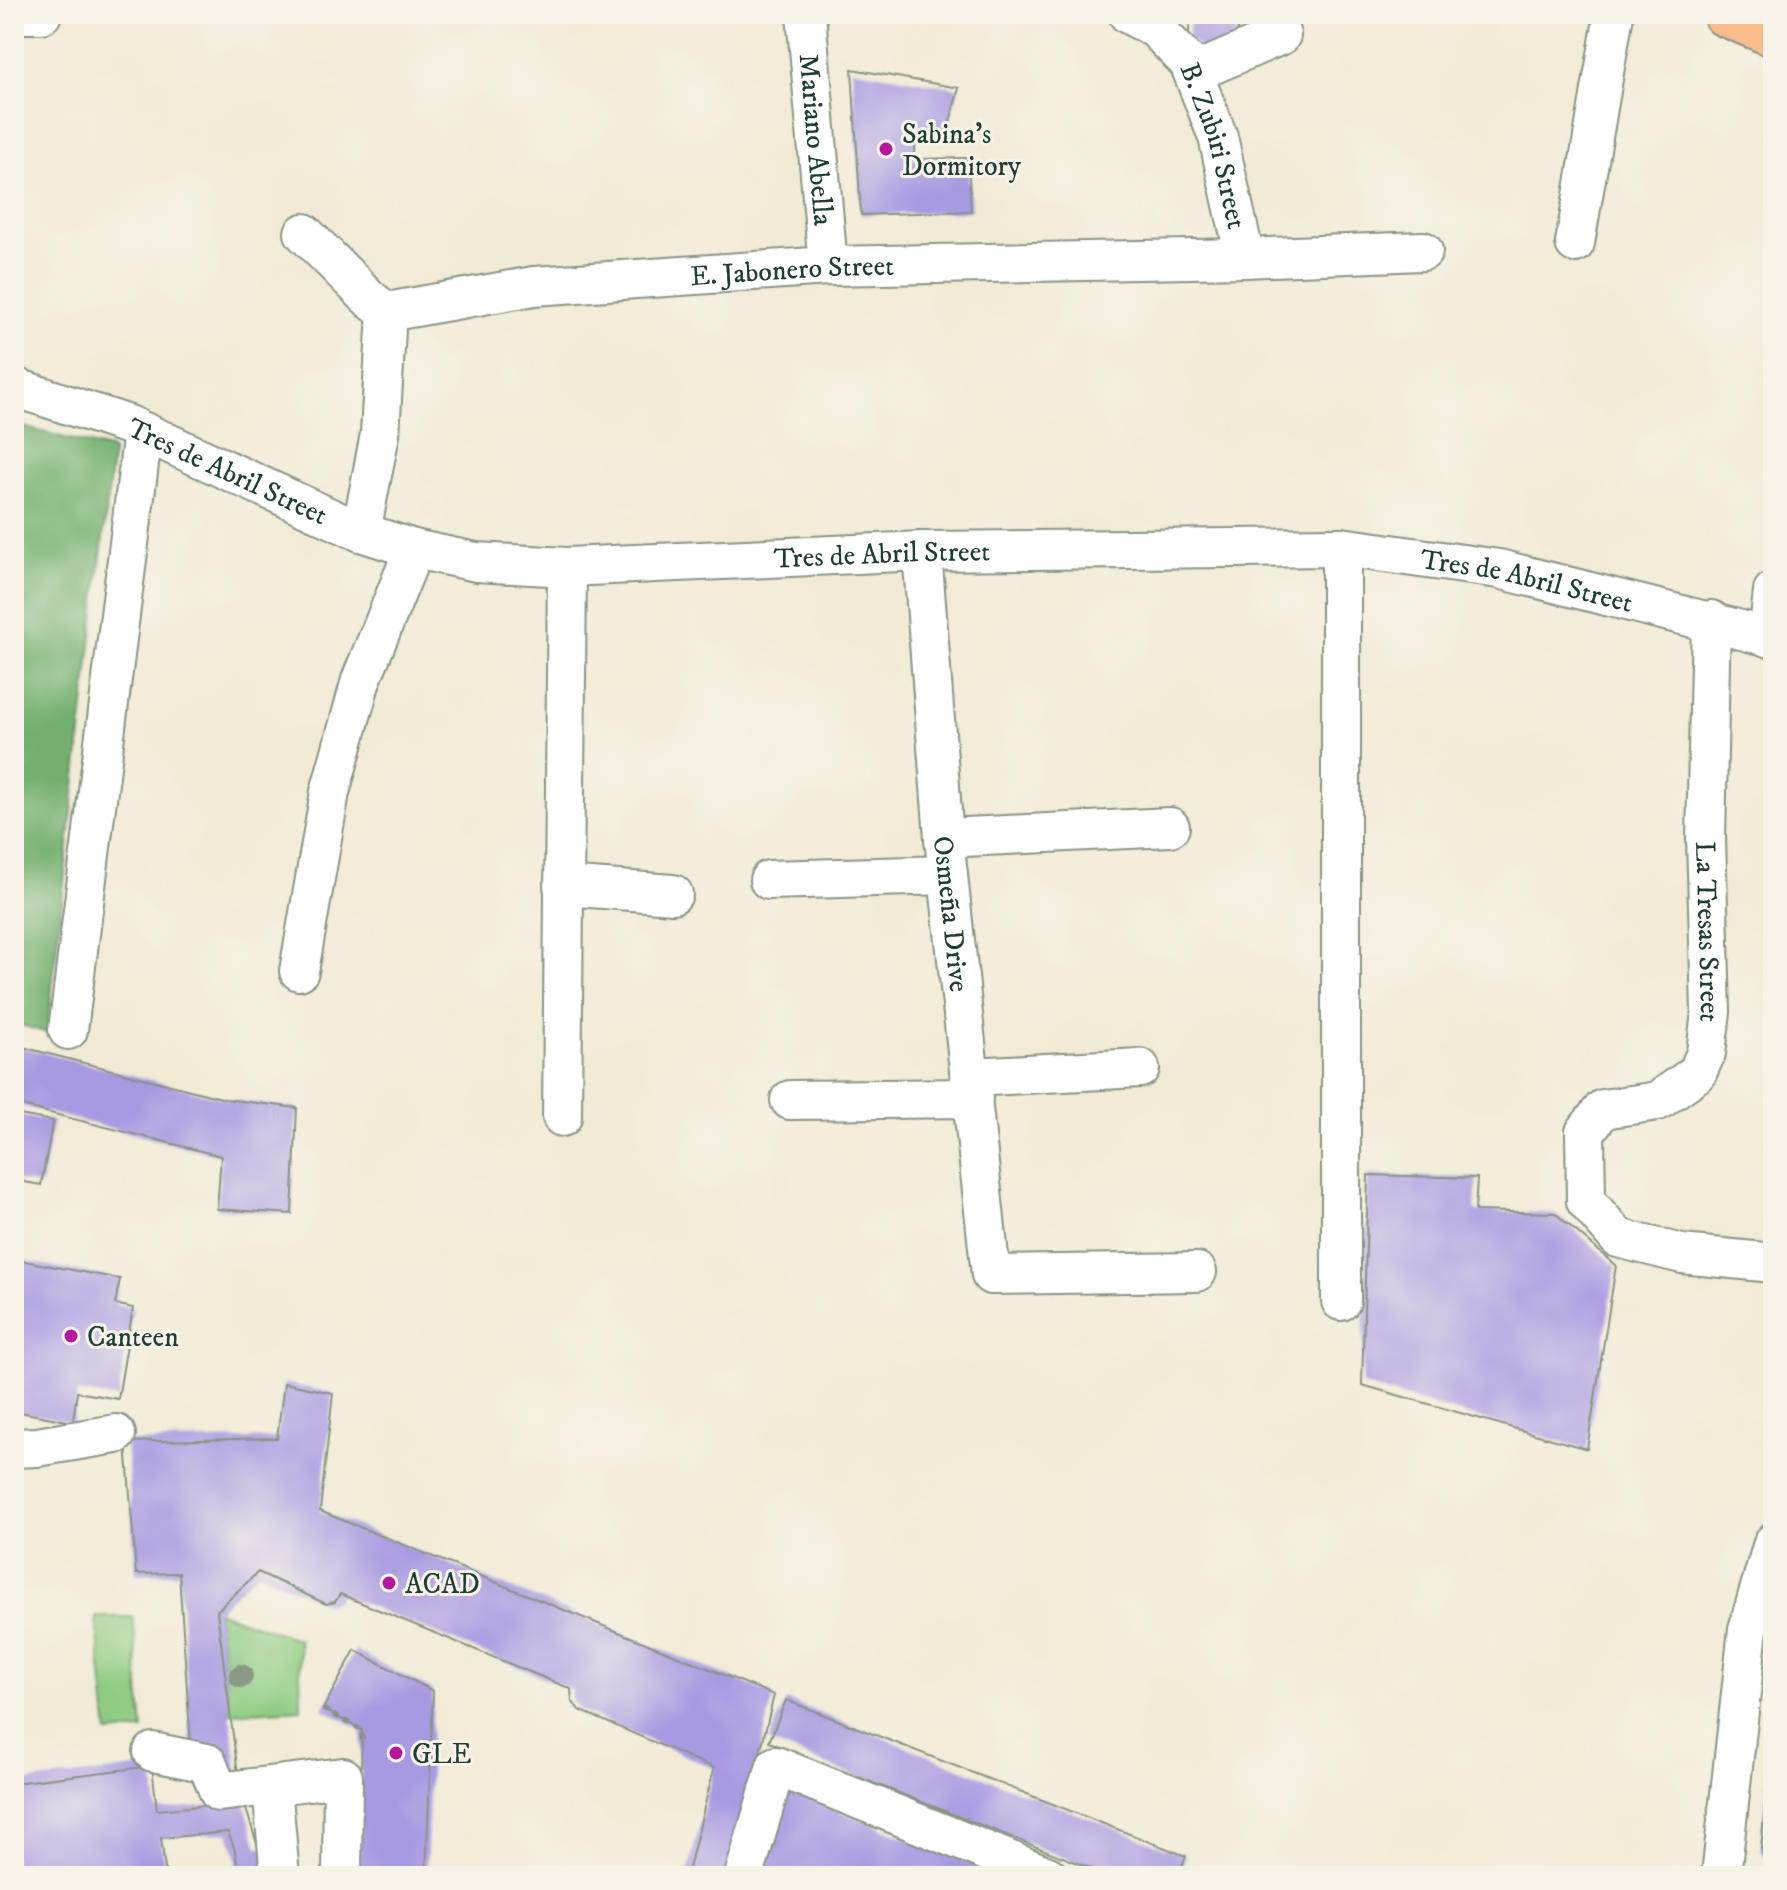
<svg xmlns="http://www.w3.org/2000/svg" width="1787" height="1890" font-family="'IM FELL DW Pica',serif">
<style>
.green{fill:#8fcc82;stroke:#57845b;stroke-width:2}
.forest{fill:#73b070;stroke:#497652;stroke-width:2}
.building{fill:#a89ae2}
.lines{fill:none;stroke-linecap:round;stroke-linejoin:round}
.minor-casing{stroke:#889484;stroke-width:42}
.major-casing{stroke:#889484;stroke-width:48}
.path{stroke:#889484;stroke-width:5;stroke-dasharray:6 6;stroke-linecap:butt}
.minor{stroke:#fff;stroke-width:38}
.major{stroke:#fabc8b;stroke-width:44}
.tree{fill:#8a9b85}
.poi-dot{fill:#b5179e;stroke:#f7f3e8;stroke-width:3}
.labels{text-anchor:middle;stroke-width:6;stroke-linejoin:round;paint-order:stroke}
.poi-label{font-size:28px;fill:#1f3d34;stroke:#f7f3e8;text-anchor:start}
.street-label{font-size:28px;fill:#1f3d34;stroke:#f7f3e8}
</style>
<rect width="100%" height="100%" fill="#f7f3e8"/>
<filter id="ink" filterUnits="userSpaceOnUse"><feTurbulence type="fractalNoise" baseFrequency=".0125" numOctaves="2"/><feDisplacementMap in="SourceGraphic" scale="16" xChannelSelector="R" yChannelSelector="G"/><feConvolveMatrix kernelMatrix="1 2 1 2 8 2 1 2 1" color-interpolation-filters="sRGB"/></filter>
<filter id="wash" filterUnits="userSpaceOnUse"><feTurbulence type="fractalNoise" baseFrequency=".006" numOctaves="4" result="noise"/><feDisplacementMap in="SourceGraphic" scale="32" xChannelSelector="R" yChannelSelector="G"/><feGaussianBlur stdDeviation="1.8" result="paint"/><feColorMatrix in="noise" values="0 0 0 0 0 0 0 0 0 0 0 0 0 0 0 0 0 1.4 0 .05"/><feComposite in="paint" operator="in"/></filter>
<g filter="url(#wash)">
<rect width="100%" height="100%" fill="#f1ebd5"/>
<!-- green -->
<g class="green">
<polygon points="217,1611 299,1640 301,1709 230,1713"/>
<polygon points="96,1617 133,1617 143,1730 108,1733"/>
</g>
<!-- forest -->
<polygon class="forest" points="15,425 113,450 47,1033 14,1023"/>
<g id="blocks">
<!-- building -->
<g class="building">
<polygon points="1191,14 1294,14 1255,31 1239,24 1237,36 1206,54 1188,38"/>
<polygon points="852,69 959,88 945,140 917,136 913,159 968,158 971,211 861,215"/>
<polygon points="14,1045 225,1099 297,1108 292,1214 217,1209 221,1156 14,1104"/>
<polygon points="14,1114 53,1121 41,1185 14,1180"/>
<polygon points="1368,1175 1477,1178 1475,1211 1555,1213 1616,1266 1587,1449 1362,1385"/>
<polygon points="14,1259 120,1279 115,1304 133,1308 118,1399 77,1392 73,1422 14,1411"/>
<polygon points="284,1383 333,1393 320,1511 774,1695 730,1876 687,1876 714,1768 579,1710 572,1701 571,1689 340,1594 335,1602 326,1604 258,1572 217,1611 240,1790 258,1847 267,1846 270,1876 239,1876 235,1851 228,1832 161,1838 166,1876 14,1876 14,1783 152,1766 157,1810 222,1804 192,1761 179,1573 136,1574 126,1442 277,1438"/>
<polygon points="355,1650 433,1691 426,1876 359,1876 362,1730 323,1709"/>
<polygon points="786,1700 1186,1856 1178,1876 1111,1876 769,1742"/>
<polygon points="1771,1737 1773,1737 1773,1875 1761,1849"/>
<polygon points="786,1789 1001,1876 774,1876 756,1869"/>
</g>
</g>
</g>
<g filter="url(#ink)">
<use href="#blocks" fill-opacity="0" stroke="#889484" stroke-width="2"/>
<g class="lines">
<!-- minor casing -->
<g class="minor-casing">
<g id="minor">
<polyline points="14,14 42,14"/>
<path id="s1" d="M806 14 828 266"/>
<path id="s2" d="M1128 14 1156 29 1189 63 1218 137 1245 258"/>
<polyline points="1193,73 1281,35"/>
<polyline points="304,233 371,300 387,312"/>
<polyline points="1575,243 1614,14"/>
<path id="s3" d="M14 387 129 425 361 532 414 549 476 562 567 567 922 551 1341 547 1499 569 1773 638"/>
<path id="s4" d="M361 532 380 434 387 312 534 286 828 266 1245 258 1423 251"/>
<polyline points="1341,547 1341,1301"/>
<path id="s5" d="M922 551 944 838 991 1275 1197 1272"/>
<path id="s6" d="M1711 620 1706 838 1711 1012 1706 1053 1697 1073 1658 1101 1603 1109 1585 1132 1586 1201 1618 1238 1682 1254 1773 1263"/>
<polyline points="1768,637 1773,591"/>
<polyline points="944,838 1170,827"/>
<polyline points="769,880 948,875"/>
<polyline points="563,886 673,894"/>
<polyline points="299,971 330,792 361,680 414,549"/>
<polyline points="68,1030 143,432"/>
<polyline points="970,1077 1140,1068"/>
<polyline points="790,1100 973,1098"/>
<polyline points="562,1117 567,567"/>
<polyline points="14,1448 37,1447 116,1434"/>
<polyline points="153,1752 207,1763 219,1792 343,1777 342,1876"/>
<polyline points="272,1786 280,1876"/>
<polyline points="744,1876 776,1766 1048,1876"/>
<polyline points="1721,1876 1748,1629 1773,1543"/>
</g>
</g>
<!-- major casing -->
<g class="major-casing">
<polyline id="major" points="1725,14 1773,34"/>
</g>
<!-- path -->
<polyline class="path" points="323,1709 362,1730 362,1745"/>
<!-- minor -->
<use href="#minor" class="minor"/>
<!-- major -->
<use href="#major" class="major"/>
</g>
<!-- trees -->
<circle class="tree" cx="241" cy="1676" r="12"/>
</g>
<!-- markers -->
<g class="poi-dot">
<circle cx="886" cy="149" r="8"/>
<circle cx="71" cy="1336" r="8"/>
<circle cx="389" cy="1583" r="8"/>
<circle cx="396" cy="1753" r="8"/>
</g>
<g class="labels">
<!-- poi labels -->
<g class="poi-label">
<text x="902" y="143">Sabina's<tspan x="902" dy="32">Dormitory</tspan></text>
<text x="87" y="1346">Canteen</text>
<text x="405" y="1593">ACAD</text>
<text x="412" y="1763">GLE</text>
</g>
<!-- street labels -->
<g class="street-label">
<text dy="10" stroke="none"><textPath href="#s1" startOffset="126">Mariano Abella</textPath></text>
<text dy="10" stroke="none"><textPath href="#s2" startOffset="166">B. Zubiri Street</textPath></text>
<text dy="10" stroke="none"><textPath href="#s4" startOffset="630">E. Jabonero Street</textPath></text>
<text dy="10" stroke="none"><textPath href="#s3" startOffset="230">Tres de Abril Street</textPath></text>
<text dy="10" stroke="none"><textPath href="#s3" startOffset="902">Tres de Abril Street</textPath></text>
<text dy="10" stroke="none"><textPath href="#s3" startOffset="1550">Tres de Abril Street</textPath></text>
<text dy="10" stroke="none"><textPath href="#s5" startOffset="364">Osmeña Drive</textPath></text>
<text dy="10" stroke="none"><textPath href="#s6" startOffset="312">La Tresas Street</textPath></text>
</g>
</g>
<!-- margin -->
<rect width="1787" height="1890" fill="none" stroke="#f7f3e8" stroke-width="48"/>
</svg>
